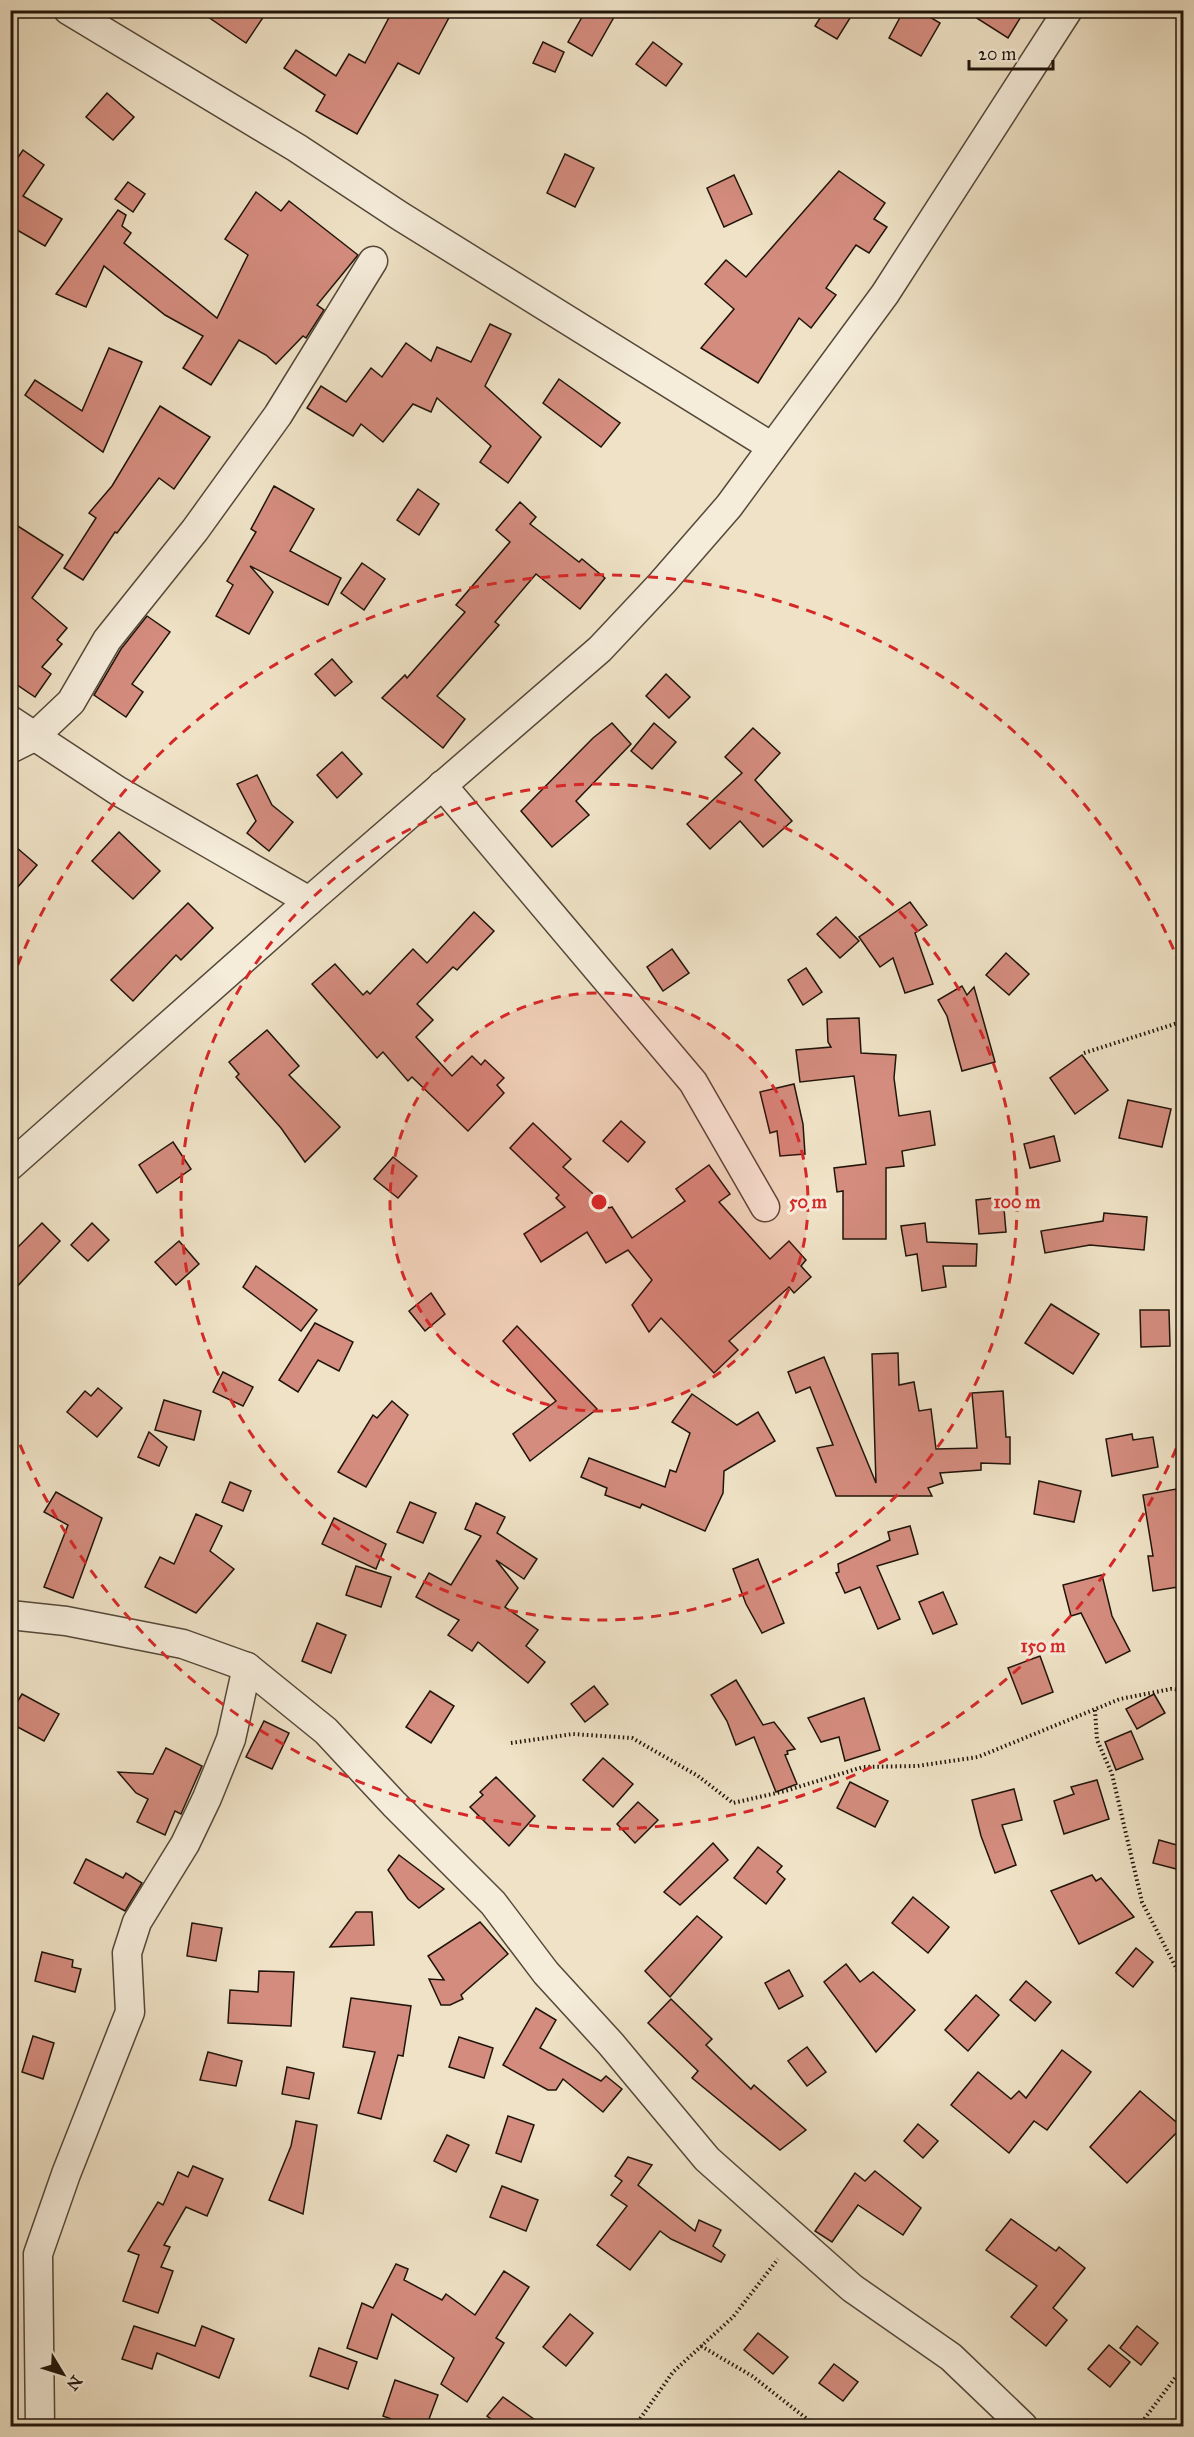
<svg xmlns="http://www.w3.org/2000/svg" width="1194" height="2437" font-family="'IM FELL Great Primer',serif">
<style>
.building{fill:#d48c7e;stroke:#20140a;stroke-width:1.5}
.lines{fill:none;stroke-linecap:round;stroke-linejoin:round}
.minor-casing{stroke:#544839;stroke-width:31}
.path{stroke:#20140a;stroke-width:4;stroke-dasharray:1.5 3;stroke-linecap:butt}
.minor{stroke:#f5ecda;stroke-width:28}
.ring{fill:none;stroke:#d62828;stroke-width:3;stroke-dasharray:10 8}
.centre{fill:#d62828;stroke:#f5ecda;stroke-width:3}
.ring-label{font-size:18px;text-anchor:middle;font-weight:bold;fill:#d62828;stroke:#f5ecda;stroke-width:6;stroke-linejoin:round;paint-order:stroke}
</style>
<rect width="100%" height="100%" fill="#efe2c6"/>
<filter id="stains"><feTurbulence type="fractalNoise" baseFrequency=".00333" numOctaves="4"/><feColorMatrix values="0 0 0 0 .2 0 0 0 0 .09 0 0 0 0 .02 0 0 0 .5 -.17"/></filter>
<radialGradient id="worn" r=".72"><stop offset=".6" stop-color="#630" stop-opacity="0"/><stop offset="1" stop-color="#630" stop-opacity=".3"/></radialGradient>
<!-- building -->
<g class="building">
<polygon points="198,10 268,10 246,43"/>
<polygon points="393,10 453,10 419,74 398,63 357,134 316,111 325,95 284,68 296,50 336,76 349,54 365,63"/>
<polygon points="586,10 618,10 592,56 568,42"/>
<polygon points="825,10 855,10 837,39 815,26"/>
<polygon points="904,10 918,10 940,23 921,56 889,38"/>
<polygon points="964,10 1025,10 1008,38"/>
<polygon points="543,42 564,52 555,72 533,63"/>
<polygon points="653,42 682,64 666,86 636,64"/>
<polygon points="107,93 134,117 113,140 86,117"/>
<polygon points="23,150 44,165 23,196 62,219 45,246 10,226 10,169"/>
<polygon points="565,154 594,168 575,207 547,193"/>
<polygon points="839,171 885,203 874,219 887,227 869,253 856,245 826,288 836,295 811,328 799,318 758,383 701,348 734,309 705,284 726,260 746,277"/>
<polygon points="734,175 752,214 724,227 707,188"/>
<polygon points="128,182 145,194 133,212 115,199"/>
<polygon points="256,192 281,211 289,201 358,255 317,305 324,310 306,338 303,336 276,364 266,355 239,340 211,385 183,368 203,336 165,315 104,266 86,307 56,294 118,210 126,215 122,226 131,233 124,243 217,318 248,255 225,239"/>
<polygon points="490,324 511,334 485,386 541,437 508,483 480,462 491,446 437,398 431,412 413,404 383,442 361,424 353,436 307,408 321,386 346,402 371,368 382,377 406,343 431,361 437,347 471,362"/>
<polygon points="109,348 142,362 103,452 25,395 35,380 82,411"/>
<polygon points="559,379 620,423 601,447 543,403"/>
<polygon points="160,406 210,437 174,489 159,478 117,533 115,532 83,580 64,568 96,518 89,513 112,486"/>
<polygon points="274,486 314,509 290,551 341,578 328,605 250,566 273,592 249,634 216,616 233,585 227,581 256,532 251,529"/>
<polygon points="418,489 439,504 419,535 397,520"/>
<polygon points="520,502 536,517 530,524 579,562 582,559 605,578 580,609 536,574 495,622 499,625 437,696 465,719 443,748 382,698 405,675 407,678 465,612 456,605 510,542 496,530"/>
<polygon points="10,521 63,555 32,598 67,628 57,640 62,644 42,667 51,674 35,697 10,680"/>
<polygon points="362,563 385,579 364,610 341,593"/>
<polygon points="147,616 170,632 132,684 143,692 126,717 94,695 121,649"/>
<polygon points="332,659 352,682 335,696 315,674"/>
<polygon points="666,674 690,697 669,718 646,696"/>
<polygon points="612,723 631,744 576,801 589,815 552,847 521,811 593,738"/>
<polygon points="654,723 676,742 652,769 631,751"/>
<polygon points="753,728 780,753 755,780 792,821 763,847 740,821 710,849 687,824 742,773 725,757"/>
<polygon points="342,752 362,774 337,798 317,775"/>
<polygon points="257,775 272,805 293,822 269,851 247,833 256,821 237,784"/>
<polygon points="119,832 160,871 133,899 92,861"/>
<polygon points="10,842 37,865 10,896"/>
<polygon points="910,902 927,925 915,933 933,984 905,993 893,958 880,967 859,937"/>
<polygon points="188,903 213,928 181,960 176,955 133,1001 111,980"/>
<polygon points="474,912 494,931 457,970 453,967 417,1004 433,1020 416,1037 452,1076 472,1056 481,1065 485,1060 504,1078 497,1085 504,1093 468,1131 412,1077 408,1081 383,1052 377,1058 312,984 335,964 363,995 367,991 370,994 413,949 427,963"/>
<polygon points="836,917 859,941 840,958 817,934"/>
<polygon points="672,949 689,973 663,991 647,967"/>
<polygon points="1006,953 1029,974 1009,995 986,975"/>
<polygon points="806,968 822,992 803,1005 788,980"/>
<polygon points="962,986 967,995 974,987 995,1062 962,1071 947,1016 938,1000"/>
<polygon points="859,1018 861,1053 896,1055 894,1078 899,1116 930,1111 935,1145 902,1151 904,1166 886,1168 886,1239 843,1239 843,1191 837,1192 834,1168 866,1164 854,1076 800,1082 796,1050 831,1047 828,1042 827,1019"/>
<polygon points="267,1030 299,1066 289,1075 340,1127 305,1162 281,1128 236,1077 239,1074 229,1062"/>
<polygon points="1082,1055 1108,1090 1075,1114 1050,1078"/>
<polygon points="794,1084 803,1124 805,1154 780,1156 777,1131 770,1133 760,1092"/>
<polygon points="1128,1100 1171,1109 1162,1147 1119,1138"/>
<polygon points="621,1121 645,1142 628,1162 603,1141"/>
<polygon points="533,1123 571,1159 563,1167 609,1208 612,1207 632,1238 685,1201 676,1189 709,1165 730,1194 719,1202 770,1259 789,1241 806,1260 801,1266 811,1277 794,1293 789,1287 729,1341 738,1350 714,1373 661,1318 649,1332 632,1305 652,1280 628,1250 606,1263 587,1232 541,1262 524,1234 565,1207 556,1198 559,1195 510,1148"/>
<polygon points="1054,1136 1060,1161 1030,1168 1024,1144"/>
<polygon points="173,1142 191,1169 157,1193 139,1165"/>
<polygon points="393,1157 417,1176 398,1198 374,1179"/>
<polygon points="1003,1197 1006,1232 979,1234 976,1200"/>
<polygon points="1104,1213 1147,1217 1144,1250 1090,1245 1045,1253 1041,1231 1103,1221"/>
<polygon points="42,1223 60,1241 10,1294 10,1255"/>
<polygon points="92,1223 109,1240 88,1261 71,1245"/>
<polygon points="925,1223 927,1242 977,1244 976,1266 943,1266 946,1287 922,1291 917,1254 906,1256 901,1226"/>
<polygon points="179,1241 199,1264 176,1285 155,1262"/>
<polygon points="256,1266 317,1310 301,1331 243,1287"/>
<polygon points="431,1293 445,1314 425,1331 409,1311"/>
<polygon points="1051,1304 1099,1334 1073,1374 1025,1343"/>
<polygon points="1140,1310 1169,1310 1170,1346 1141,1347"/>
<polygon points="315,1323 353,1342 339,1371 318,1360 298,1392 279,1380"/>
<polygon points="517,1326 597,1409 530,1461 513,1434 556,1401 503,1341"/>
<polygon points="898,1353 899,1385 914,1382 919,1411 931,1409 936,1449 977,1448 972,1393 1003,1391 1006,1437 1010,1437 1010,1464 981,1463 981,1470 940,1473 943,1483 928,1488 932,1496 836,1496 817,1448 833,1445 810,1387 796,1393 788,1372 824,1357 876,1483 872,1354"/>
<polygon points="223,1372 253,1387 243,1406 213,1392"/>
<polygon points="98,1388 122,1408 97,1437 67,1412 85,1391 91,1396"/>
<polygon points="692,1394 737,1425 758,1412 775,1441 724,1471 723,1493 705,1531 642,1504 640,1508 605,1495 607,1488 581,1477 589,1458 665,1487 670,1470 676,1472 690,1433 672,1422"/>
<polygon points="164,1400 201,1411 194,1440 155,1430"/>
<polygon points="392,1401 408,1415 366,1487 338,1472 373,1415 377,1418"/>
<polygon points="149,1432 167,1447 159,1466 138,1457"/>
<polygon points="1132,1434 1133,1440 1153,1437 1158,1467 1112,1476 1106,1439"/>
<polygon points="1039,1481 1081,1491 1074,1522 1034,1514"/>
<polygon points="230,1482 251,1491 243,1511 222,1502"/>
<polygon points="1176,1489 1184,1533 1184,1586 1153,1591 1148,1556 1153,1556 1143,1495"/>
<polygon points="56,1492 102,1518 73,1598 44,1587 68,1525 44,1512"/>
<polygon points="410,1502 436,1513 423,1543 397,1532"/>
<polygon points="476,1503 505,1517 497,1533 537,1559 524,1579 496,1560 518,1588 505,1607 538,1630 526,1646 545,1662 528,1683 478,1642 472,1651 448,1635 459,1620 416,1597 429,1573 451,1585 481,1536 465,1529"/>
<polygon points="196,1514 222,1526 210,1551 234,1569 196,1613 145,1587 160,1557 174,1564"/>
<polygon points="334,1518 386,1544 376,1569 322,1544"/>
<polygon points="910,1526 918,1554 877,1566 900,1619 878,1629 860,1587 845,1593 836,1573 839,1572 838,1564 890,1540 888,1532"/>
<polygon points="758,1559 784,1623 762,1633 746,1604 733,1569"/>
<polygon points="356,1566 391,1577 381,1607 346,1595"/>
<polygon points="1102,1575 1112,1616 1130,1651 1106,1663 1081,1613 1071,1616 1063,1585"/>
<polygon points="943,1592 957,1624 933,1634 919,1602"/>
<polygon points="317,1623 346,1635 331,1673 302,1661"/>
<polygon points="1040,1656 1053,1692 1022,1704 1008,1668"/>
<polygon points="736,1680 763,1725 774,1722 795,1749 787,1751 788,1754 785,1755 797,1784 776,1792 754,1737 736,1745 727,1721 711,1695"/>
<polygon points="594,1686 608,1704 585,1722 571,1704"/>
<polygon points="430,1691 454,1706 431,1743 406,1727"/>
<polygon points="22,1694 59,1714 44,1741 10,1723 10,1714"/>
<polygon points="1154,1694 1165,1713 1137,1729 1126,1709"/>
<polygon points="864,1698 880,1750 845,1761 839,1737 821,1742 808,1718"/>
<polygon points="264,1721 289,1733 272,1769 246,1757"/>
<polygon points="1131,1731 1143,1759 1116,1770 1105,1742"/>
<polygon points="166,1748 202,1766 181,1814 175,1811 165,1835 137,1822 148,1799 136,1793 118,1772 153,1774"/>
<polygon points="603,1758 633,1784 613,1807 583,1780"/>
<polygon points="496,1777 535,1816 509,1846 470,1807 483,1795 480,1792"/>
<polygon points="1097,1780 1109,1819 1064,1834 1054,1801 1074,1794 1071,1787"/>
<polygon points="850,1782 888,1801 875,1827 837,1808"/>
<polygon points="1014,1789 1022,1820 1002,1825 1016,1865 995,1873 981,1836 972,1800"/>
<polygon points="638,1802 658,1820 635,1843 617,1824"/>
<polygon points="1159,1840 1184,1847 1184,1871 1153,1863"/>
<polygon points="713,1843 728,1860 680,1905 664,1892"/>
<polygon points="758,1847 782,1866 777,1872 785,1879 766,1904 734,1878"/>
<polygon points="399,1855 444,1889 419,1908 408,1899 388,1870"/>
<polygon points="86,1859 123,1878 126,1873 142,1883 125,1911 74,1883"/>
<polygon points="1092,1875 1096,1881 1101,1878 1134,1917 1079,1944 1051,1891"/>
<polygon points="913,1897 949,1927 928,1953 892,1923"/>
<polygon points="356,1912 372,1912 374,1945 330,1947"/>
<polygon points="697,1916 722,1937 670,1997 645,1971"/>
<polygon points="480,1922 508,1954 461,1995 463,1999 450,2005 441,2005 429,1979 444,1980 428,1956"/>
<polygon points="192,1923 222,1928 216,1961 187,1956"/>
<polygon points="1136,1948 1153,1962 1133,1987 1116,1973"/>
<polygon points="42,1952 73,1960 72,1967 81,1969 75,1992 35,1981"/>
<polygon points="846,1964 860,1982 873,1972 915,2010 876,2052 824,1982"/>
<polygon points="789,1970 803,1996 779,2009 765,1983"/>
<polygon points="259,1971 294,1972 291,2026 228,2023 230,1990 258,1992"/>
<polygon points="1026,1981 1051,2002 1035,2021 1010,2000"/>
<polygon points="976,1995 999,2015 968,2051 945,2030"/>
<polygon points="351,1998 411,2006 403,2056 398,2055 381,2119 358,2113 375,2052 343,2047"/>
<polygon points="671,1999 712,2039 706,2045 751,2089 754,2085 806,2130 780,2150 692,2078 698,2071 648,2023"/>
<polygon points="536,2008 556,2020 540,2048 601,2081 606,2076 622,2089 603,2112 563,2079 556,2090 548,2090 503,2065"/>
<polygon points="33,2036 54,2043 43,2079 22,2072"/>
<polygon points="459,2037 493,2048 484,2078 449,2067"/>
<polygon points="807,2047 826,2072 807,2086 788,2061"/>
<polygon points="1062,2050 1091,2072 1047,2130 1034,2121 1009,2153 951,2105 978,2072 1011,2099 1019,2091 1026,2098"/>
<polygon points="208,2052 242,2061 236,2086 200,2080"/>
<polygon points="287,2067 314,2073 309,2099 282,2094"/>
<polygon points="1140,2091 1182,2127 1127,2183 1090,2147"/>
<polygon points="508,2116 534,2125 521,2162 496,2153"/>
<polygon points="296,2121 317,2125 303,2214 269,2200 291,2146"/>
<polygon points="918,2124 938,2141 923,2158 904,2141"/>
<polygon points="447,2135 469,2145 456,2172 434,2161"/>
<polygon points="628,2157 652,2165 638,2185 695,2231 699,2220 721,2230 713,2246 725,2255 721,2262 671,2239 660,2231 630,2270 597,2245 627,2206 611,2195 622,2181 615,2176"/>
<polygon points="193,2166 223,2179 207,2216 186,2207 164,2245 170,2247 161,2267 173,2271 158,2313 123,2301 139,2255 128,2251 158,2202 163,2205 178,2172 188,2177"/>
<polygon points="875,2171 921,2208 903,2235 858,2205 832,2242 815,2231 855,2173 865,2181"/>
<polygon points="502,2186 538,2200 526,2231 490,2217"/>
<polygon points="1011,2219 1056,2251 1059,2247 1085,2268 1053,2308 1067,2320 1046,2346 1011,2317 1037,2286 986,2250"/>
<polygon points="396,2264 408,2269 404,2280 442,2300 446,2294 475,2315 504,2271 529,2287 496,2338 504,2343 467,2402 441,2384 454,2358 392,2314 377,2359 347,2348 362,2303 373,2308"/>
<polygon points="570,2314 593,2333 566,2366 543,2347"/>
<polygon points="134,2326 195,2346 202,2326 234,2339 219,2378 157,2353 152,2369 122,2359"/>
<polygon points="1137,2326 1158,2343 1141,2365 1120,2348"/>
<polygon points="758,2333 788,2357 773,2374 744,2350"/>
<polygon points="1109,2345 1130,2362 1110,2387 1088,2369"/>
<polygon points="319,2348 357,2362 348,2389 310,2376"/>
<polygon points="834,2364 858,2382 843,2401 819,2383"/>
<polygon points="395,2380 438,2395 426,2427 413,2427 383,2416"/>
<polygon points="503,2397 545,2427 502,2427 487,2416"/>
</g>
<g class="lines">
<!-- minor casing -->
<g class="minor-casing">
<g id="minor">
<polyline points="68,10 297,148 400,216 772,447"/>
<polyline points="10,720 118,791 309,901"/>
<polyline points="10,749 34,737 71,702 107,640 195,530 278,415 373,261"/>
<polyline points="442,785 693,1082 765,1207"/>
<polyline points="10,1166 309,901 600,649 662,583 729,506 885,294 1068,10"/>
<polyline points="10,1615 66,1621 183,1644 247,1667 326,1731 394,1804 493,1903 546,1973 611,2044 707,2159 852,2288 951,2357 1023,2426"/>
<polyline points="40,2426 38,2254 66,2174 130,2012 127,1953 137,1922 185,1844 207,1798 231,1739 247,1667"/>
</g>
</g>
<!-- path -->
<g class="path">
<polyline points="1084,1053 1184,1021"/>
<polyline points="1095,1710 1097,1740 1112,1774 1142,1902 1184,1983"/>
<polyline points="511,1743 573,1734 632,1738 698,1776 733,1803 785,1791 863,1767 917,1766 978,1757 1120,1699 1171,1689 1184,1690"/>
<polyline points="701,2346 752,2376 816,2426"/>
<polyline points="635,2426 673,2372 733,2317 778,2259"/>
<polyline points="1139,2426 1184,2366"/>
</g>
<!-- minor -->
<use href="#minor" class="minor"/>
</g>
<!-- distance rings -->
<circle cx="599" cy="1202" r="209" fill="#d62828" fill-opacity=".12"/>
<g class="ring">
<circle cx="599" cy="1202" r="209"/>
<circle cx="599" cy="1202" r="418"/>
<path d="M1183 1432A628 628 0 0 1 11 1422M11 982A628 628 0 0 1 1183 972"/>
</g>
<circle cx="599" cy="1202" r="9" class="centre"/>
<g class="ring-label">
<text x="808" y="1208">50 m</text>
<text x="1017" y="1208">100 m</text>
<text x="1043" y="1652">150 m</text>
</g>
<!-- margin -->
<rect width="1194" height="2437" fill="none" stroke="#efe2c6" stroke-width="36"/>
<rect x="12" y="12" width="1170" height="2413" fill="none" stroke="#20140a" stroke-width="3"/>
<rect x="18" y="18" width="1158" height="2401" fill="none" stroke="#20140a" stroke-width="1.5"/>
<!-- north arrow -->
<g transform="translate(63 2374) rotate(128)" stroke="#f5ecda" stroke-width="4.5" paint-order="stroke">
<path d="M0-4.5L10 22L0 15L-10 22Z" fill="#20140a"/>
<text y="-9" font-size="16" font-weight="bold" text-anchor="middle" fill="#20140a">N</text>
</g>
<!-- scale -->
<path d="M969 60v9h84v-9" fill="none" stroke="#20140a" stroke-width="3"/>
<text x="978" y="60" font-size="18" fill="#20140a" stroke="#f5ecda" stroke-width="4.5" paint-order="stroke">20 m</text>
<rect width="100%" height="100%" filter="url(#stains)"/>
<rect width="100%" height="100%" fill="url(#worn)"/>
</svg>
